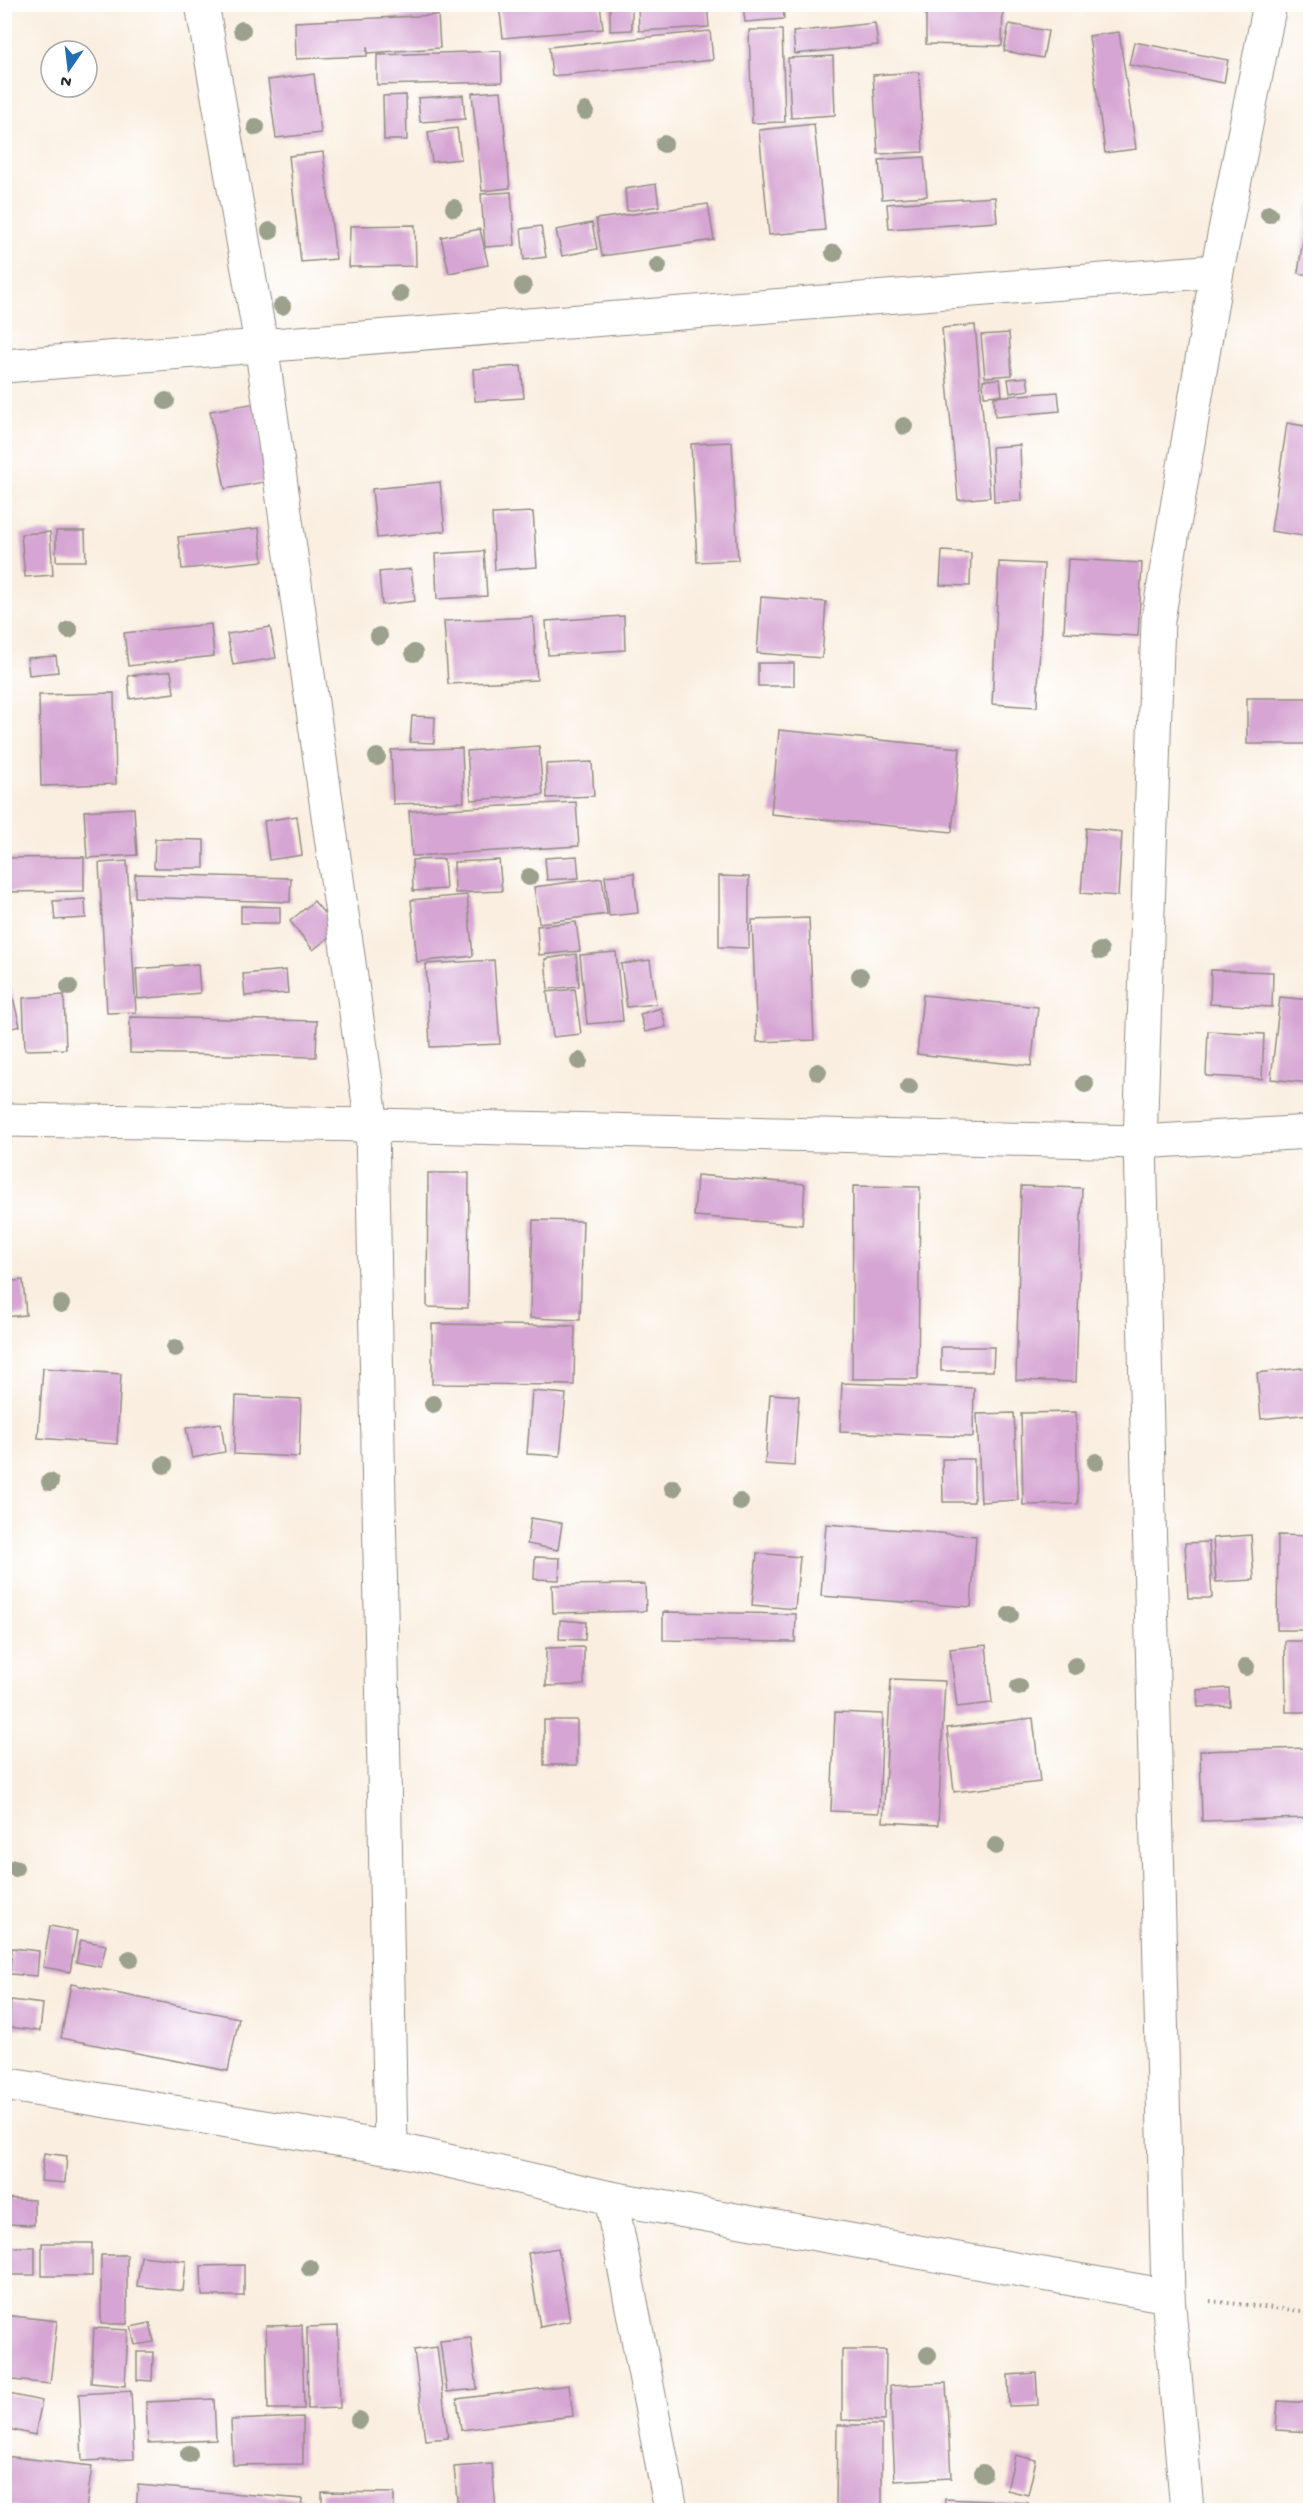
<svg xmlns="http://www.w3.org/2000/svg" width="1315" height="2515" font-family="'Gochi Hand',sans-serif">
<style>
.building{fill:#d6a5d3}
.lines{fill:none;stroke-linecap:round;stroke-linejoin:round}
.street-casing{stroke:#928c85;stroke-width:35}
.path{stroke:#928c85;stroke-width:4;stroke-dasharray:1.5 4.5;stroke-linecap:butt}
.street{stroke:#fff;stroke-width:33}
.tree{fill:#9ba18c}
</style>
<rect width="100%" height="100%" fill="#fff"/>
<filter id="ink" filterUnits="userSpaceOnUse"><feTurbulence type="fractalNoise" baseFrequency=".0167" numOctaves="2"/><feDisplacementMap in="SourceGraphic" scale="12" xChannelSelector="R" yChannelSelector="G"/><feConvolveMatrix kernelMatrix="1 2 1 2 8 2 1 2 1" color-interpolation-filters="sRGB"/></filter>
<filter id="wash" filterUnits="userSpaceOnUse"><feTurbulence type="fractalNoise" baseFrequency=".008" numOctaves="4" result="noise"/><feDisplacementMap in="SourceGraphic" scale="24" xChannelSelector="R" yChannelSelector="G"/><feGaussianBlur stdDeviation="1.35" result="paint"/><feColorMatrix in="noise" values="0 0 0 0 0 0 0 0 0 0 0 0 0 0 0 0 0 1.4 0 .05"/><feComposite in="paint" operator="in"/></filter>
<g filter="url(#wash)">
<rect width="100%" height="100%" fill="#f9eedf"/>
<g id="blocks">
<!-- building -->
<g class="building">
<polygon points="499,4 600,4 603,29 503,38"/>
<polygon points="638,4 707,4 709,27 639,31"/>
<polygon points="743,4 783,4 784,19 745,22"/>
<polygon points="926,4 1003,4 1002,46 926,44"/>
<polygon points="610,5 632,5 632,30 610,31"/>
<polygon points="438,15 440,48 368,53 367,46 367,56 296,59 295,22"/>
<polygon points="875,23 878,45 795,54 793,32"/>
<polygon points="1009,24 1048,31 1043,58 1004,51"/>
<polygon points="749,30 782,30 785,122 752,123"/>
<polygon points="710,31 713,60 552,76 549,47"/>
<polygon points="1119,32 1136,149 1105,153 1089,36"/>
<polygon points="1134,42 1228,60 1224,83 1129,65"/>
<polygon points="501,51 502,82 377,85 377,55"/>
<polygon points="833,56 835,115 791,118 788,58"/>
<polygon points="919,72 923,152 878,154 873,75"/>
<polygon points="314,74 321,133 276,138 268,80"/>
<polygon points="501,91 510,188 482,191 472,93"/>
<polygon points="406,95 407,140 384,140 383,96"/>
<polygon points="463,95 465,119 420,122 418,98"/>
<polygon points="814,124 825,230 769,235 759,130"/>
<polygon points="457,128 461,159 432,162 428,132"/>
<polygon points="323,152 336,259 301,262 289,156"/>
<polygon points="924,157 927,196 882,199 879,160"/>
<polygon points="656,184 659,206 627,211 625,189"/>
<polygon points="511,192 515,245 485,247 481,194"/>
<polygon points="995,197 997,222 889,229 887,204"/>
<polygon points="708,204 714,240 602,256 596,219"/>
<polygon points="1308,204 1310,204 1310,275 1298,273"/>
<polygon points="592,223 597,249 562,256 556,230"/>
<polygon points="415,225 416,266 349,267 350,226"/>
<polygon points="541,226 546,257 524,260 521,229"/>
<polygon points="480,229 488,265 449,273 441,237"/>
<polygon points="975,325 990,497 958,500 942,328"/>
<polygon points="1009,333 1012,375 985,377 981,335"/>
<polygon points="521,366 524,398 475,401 473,369"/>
<polygon points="1027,377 1029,390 1010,393 1008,379"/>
<polygon points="1000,379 1002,395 984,396 983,380"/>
<polygon points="1058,392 1060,411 995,417 994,397"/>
<polygon points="256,403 270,481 225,489 210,411"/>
<polygon points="1287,423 1310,427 1310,537 1271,531"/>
<polygon points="732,442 738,560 697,562 691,444"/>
<polygon points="1020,445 1022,501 994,502 992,447"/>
<polygon points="440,482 445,531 377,538 372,489"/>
<polygon points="533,512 537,567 495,570 492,514"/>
<polygon points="259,528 263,561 182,569 178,537"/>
<polygon points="56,531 85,531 86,561 56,561"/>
<polygon points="50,532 53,575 25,577 21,534"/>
<polygon points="484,551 487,596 437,599 435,554"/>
<polygon points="942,551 971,553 970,586 940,585"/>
<polygon points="1068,559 1142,563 1138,636 1064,632"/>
<polygon points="999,562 1044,564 1037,707 992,704"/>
<polygon points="411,569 415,601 382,605 379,572"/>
<polygon points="761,597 826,602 822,658 757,653"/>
<polygon points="624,616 625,650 548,655 546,621"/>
<polygon points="533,617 537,680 448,684 444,621"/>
<polygon points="211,624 214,656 128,666 124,633"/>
<polygon points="270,627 276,658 233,665 227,634"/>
<polygon points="56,656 58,672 29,675 27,658"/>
<rect x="758" y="663" width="36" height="23"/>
<polygon points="171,671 174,693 130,699 128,676"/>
<polygon points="114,693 116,784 41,786 39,695"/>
<rect x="1247" y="698" width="63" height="46"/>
<polygon points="412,716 435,717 434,743 410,742"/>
<polygon points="779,730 960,748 952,832 771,814"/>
<polygon points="539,746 543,795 471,800 467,751"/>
<polygon points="462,748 464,802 393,804 391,750"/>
<polygon points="592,762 594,796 547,798 546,764"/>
<polygon points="576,802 579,846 412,856 409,811"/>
<polygon points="134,808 137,855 87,858 84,811"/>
<polygon points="297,816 302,855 269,860 264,821"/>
<polygon points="1086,828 1122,832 1118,896 1081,893"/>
<polygon points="155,839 204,840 204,868 154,868"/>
<polygon points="577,856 579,878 547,880 545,858"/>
<polygon points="84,857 84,891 4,892 4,858"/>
<polygon points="444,859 446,889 413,891 412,860"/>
<polygon points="499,860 502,891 455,893 454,862"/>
<polygon points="127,861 136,1012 107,1013 99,863"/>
<polygon points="634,873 638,913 609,916 605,876"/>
<polygon points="135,874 291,878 290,902 135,897"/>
<polygon points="719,876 749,877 749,948 719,947"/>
<polygon points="602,878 607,914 539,923 534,887"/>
<polygon points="467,895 473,956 417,962 411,900"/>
<polygon points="85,899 86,918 55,920 53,901"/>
<polygon points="314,901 338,930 313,950 290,921"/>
<polygon points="241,906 280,907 280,923 241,923"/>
<polygon points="809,918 814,1040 757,1042 752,920"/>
<polygon points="576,922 580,951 539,955 537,926"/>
<polygon points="616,952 623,1021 587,1024 580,955"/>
<polygon points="576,954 579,986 548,989 545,959"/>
<polygon points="494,960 500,1044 430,1047 426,964"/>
<polygon points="650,960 656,1004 627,1007 621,964"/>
<polygon points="198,964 200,993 138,999 136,969"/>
<polygon points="286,970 288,993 245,996 243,974"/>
<polygon points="1211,970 1273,972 1272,1007 1210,1004"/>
<polygon points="575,989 581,1034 553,1037 547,992"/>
<polygon points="11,990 20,1026 4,1030 4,992"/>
<polygon points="64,995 66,1049 25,1050 23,998"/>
<polygon points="923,995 1038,1007 1031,1066 917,1054"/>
<polygon points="1280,997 1310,1000 1310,1083 1271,1079"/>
<polygon points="661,1008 666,1027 645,1032 640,1014"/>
<polygon points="130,1017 317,1021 316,1057 130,1053"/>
<polygon points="1208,1031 1264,1034 1262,1079 1206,1076"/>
<polygon points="428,1173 469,1173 468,1308 427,1307"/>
<polygon points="697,1175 805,1184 802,1225 694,1216"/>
<polygon points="853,1186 920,1187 918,1379 852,1379"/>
<polygon points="1021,1186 1082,1188 1076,1382 1016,1380"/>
<polygon points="533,1220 583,1221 580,1320 530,1318"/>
<polygon points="23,1280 26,1315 4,1317 4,1282"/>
<polygon points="432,1324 575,1326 574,1385 432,1384"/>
<polygon points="941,1347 994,1347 993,1371 941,1371"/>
<polygon points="1310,1367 1310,1414 1261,1419 1257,1373"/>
<polygon points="43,1368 121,1374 117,1444 38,1438"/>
<polygon points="842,1383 974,1388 973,1437 840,1432"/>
<polygon points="532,1391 566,1394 560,1456 527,1454"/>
<polygon points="770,1394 799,1396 794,1466 765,1464"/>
<polygon points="236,1396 301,1399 299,1457 234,1454"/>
<polygon points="1076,1412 1078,1504 1023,1505 1021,1413"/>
<polygon points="1014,1413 1018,1500 981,1502 977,1414"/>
<polygon points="221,1423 225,1452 192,1458 186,1428"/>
<polygon points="942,1459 974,1459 974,1502 943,1502"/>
<polygon points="531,1518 562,1523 558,1550 527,1544"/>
<polygon points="826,1524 976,1536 971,1607 821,1596"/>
<polygon points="1251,1535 1254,1580 1216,1582 1213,1538"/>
<polygon points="1278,1535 1310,1536 1310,1630 1277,1630"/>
<polygon points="1209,1542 1212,1598 1188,1598 1185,1543"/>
<polygon points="757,1553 800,1557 795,1609 752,1605"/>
<polygon points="535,1557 560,1558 559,1580 534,1579"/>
<polygon points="645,1584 646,1611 553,1613 552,1585"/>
<polygon points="663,1612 796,1614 795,1642 663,1640"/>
<polygon points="560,1620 586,1622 585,1640 559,1639"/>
<polygon points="1285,1641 1310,1641 1310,1712 1286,1712"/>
<polygon points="986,1645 992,1703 957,1707 950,1649"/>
<polygon points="584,1647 584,1685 546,1686 546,1648"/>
<polygon points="891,1679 945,1681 938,1825 883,1822"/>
<polygon points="1229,1688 1230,1706 1198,1707 1197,1690"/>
<polygon points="835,1712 883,1714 879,1813 831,1811"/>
<polygon points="1033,1718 1040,1782 954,1792 947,1728"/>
<rect x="544" y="1720" width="33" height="45"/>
<polygon points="1310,1748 1310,1818 1202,1821 1200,1751"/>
<polygon points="50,1926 77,1931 70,1972 43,1967"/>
<polygon points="81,1940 106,1945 101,1967 76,1962"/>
<polygon points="12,1948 39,1951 37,1976 10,1974"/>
<polygon points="71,1984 239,2018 228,2071 61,2038"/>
<polygon points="11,2000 43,2004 40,2031 9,2027"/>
<polygon points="44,2153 67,2156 65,2183 41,2181"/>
<polygon points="4,2198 34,2200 34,2225 4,2224"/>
<rect x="42" y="2243" width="50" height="33"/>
<rect x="4" y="2247" width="31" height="28"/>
<polygon points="558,2248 570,2321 540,2327 528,2253"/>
<rect x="101" y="2255" width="26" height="69"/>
<polygon points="141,2256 186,2261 183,2291 137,2286"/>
<polygon points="244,2265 244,2296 202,2296 201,2266"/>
<polygon points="4,2315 57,2321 50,2384 4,2379"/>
<polygon points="150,2323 154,2342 135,2345 131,2327"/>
<polygon points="302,2325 304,2409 268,2409 266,2326"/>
<polygon points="338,2326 340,2408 308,2409 307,2327"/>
<polygon points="94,2328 128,2330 125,2386 91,2383"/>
<polygon points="471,2338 477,2389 447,2392 440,2341"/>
<polygon points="437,2347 448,2438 425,2440 414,2350"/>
<polygon points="842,2350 886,2350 885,2421 842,2420"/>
<polygon points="137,2352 153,2352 152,2381 137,2380"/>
<polygon points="1036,2373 1038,2405 1009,2406 1008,2375"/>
<polygon points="946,2383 951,2478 895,2481 890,2386"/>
<polygon points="569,2385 573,2416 461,2430 457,2399"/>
<polygon points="131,2391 134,2459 82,2461 79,2394"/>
<polygon points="4,2393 42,2401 35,2435 4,2428"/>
<polygon points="214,2399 216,2440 148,2443 146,2402"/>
<polygon points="1278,2401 1310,2403 1310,2432 1276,2430"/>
<polygon points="303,2417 303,2464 233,2465 231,2420"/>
<polygon points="837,2425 882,2425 882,2510 836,2510"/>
<polygon points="1015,2455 1036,2460 1028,2495 1007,2490"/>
<polygon points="4,2456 92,2466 86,2510 40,2510 4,2506"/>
<polygon points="492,2464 496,2510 458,2510 454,2467"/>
<polygon points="138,2485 302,2499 301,2510 136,2510"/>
<polygon points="322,2492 394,2493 394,2510 322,2510"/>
<polygon points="945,2499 1028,2503 1028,2510 944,2510"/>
<polygon points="453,2507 454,2510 414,2510 414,2509"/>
</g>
</g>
</g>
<g filter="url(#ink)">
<use href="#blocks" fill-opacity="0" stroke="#928c85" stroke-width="1.5"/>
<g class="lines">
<!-- street casing -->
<g class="street-casing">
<g id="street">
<polyline points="202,4 261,344 372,1125 391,2148"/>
<polyline points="4,366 1217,271"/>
<polyline points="4,1120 372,1125 1140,1142 1310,1132"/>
<polyline points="4,2084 391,2148 611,2198 1168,2296"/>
<polyline points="611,2198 671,2510"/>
<polyline points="1187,2510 1168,2296 1140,1142 1158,620 1217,271 1270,4"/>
</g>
</g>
<!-- path -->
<polyline class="path" points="1210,2301 1310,2312"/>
<!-- street -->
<use href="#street" class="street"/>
</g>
<!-- trees -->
<g class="tree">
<circle cx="242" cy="30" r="9"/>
<circle cx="585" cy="111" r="9"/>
<circle cx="256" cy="127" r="9"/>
<circle cx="664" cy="144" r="9"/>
<circle cx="454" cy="208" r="9"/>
<circle cx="1269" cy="214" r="9"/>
<circle cx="270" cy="231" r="9"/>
<circle cx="834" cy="253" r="9"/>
<circle cx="658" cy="266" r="9"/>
<circle cx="523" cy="286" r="9"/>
<circle cx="400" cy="294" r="9"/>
<circle cx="282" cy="306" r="9"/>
<circle cx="166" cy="401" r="9"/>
<circle cx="904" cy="426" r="9"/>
<circle cx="69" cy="630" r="9"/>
<circle cx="379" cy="636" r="9"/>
<circle cx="414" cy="653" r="9"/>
<circle cx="377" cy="757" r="9"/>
<circle cx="529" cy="877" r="9"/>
<circle cx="1100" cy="951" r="9"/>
<circle cx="860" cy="976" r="9"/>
<circle cx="69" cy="987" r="9"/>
<circle cx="579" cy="1061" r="9"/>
<circle cx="818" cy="1072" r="9"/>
<circle cx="1085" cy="1084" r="9"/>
<circle cx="909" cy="1087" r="9"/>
<circle cx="61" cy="1304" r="9"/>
<circle cx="175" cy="1348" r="9"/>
<circle cx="433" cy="1404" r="9"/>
<circle cx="1096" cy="1462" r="9"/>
<circle cx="164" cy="1465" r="9"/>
<circle cx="50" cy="1482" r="9"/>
<circle cx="673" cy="1488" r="9"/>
<circle cx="740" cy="1502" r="9"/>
<circle cx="1010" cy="1615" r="9"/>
<circle cx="1075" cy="1666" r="9"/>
<circle cx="1246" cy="1667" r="9"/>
<circle cx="1019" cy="1687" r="9"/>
<circle cx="996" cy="1846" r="9"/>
<circle cx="15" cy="1868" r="9"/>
<circle cx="130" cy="1959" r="9"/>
<circle cx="310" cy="2268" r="9"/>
<circle cx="928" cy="2355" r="9"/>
<circle cx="359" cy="2420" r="9"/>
<circle cx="189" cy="2454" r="9"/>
<circle cx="983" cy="2473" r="9"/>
</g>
</g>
<!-- margin -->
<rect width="1315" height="2515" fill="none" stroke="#fff" stroke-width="24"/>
<!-- north arrow -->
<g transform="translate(69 69) rotate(194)"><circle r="28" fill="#ffffff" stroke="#aaaaaa" stroke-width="1.5"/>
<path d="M0-4.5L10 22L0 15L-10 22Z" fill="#1f6fb2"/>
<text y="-9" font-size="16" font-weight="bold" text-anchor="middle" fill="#2b2b2b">N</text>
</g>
</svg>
